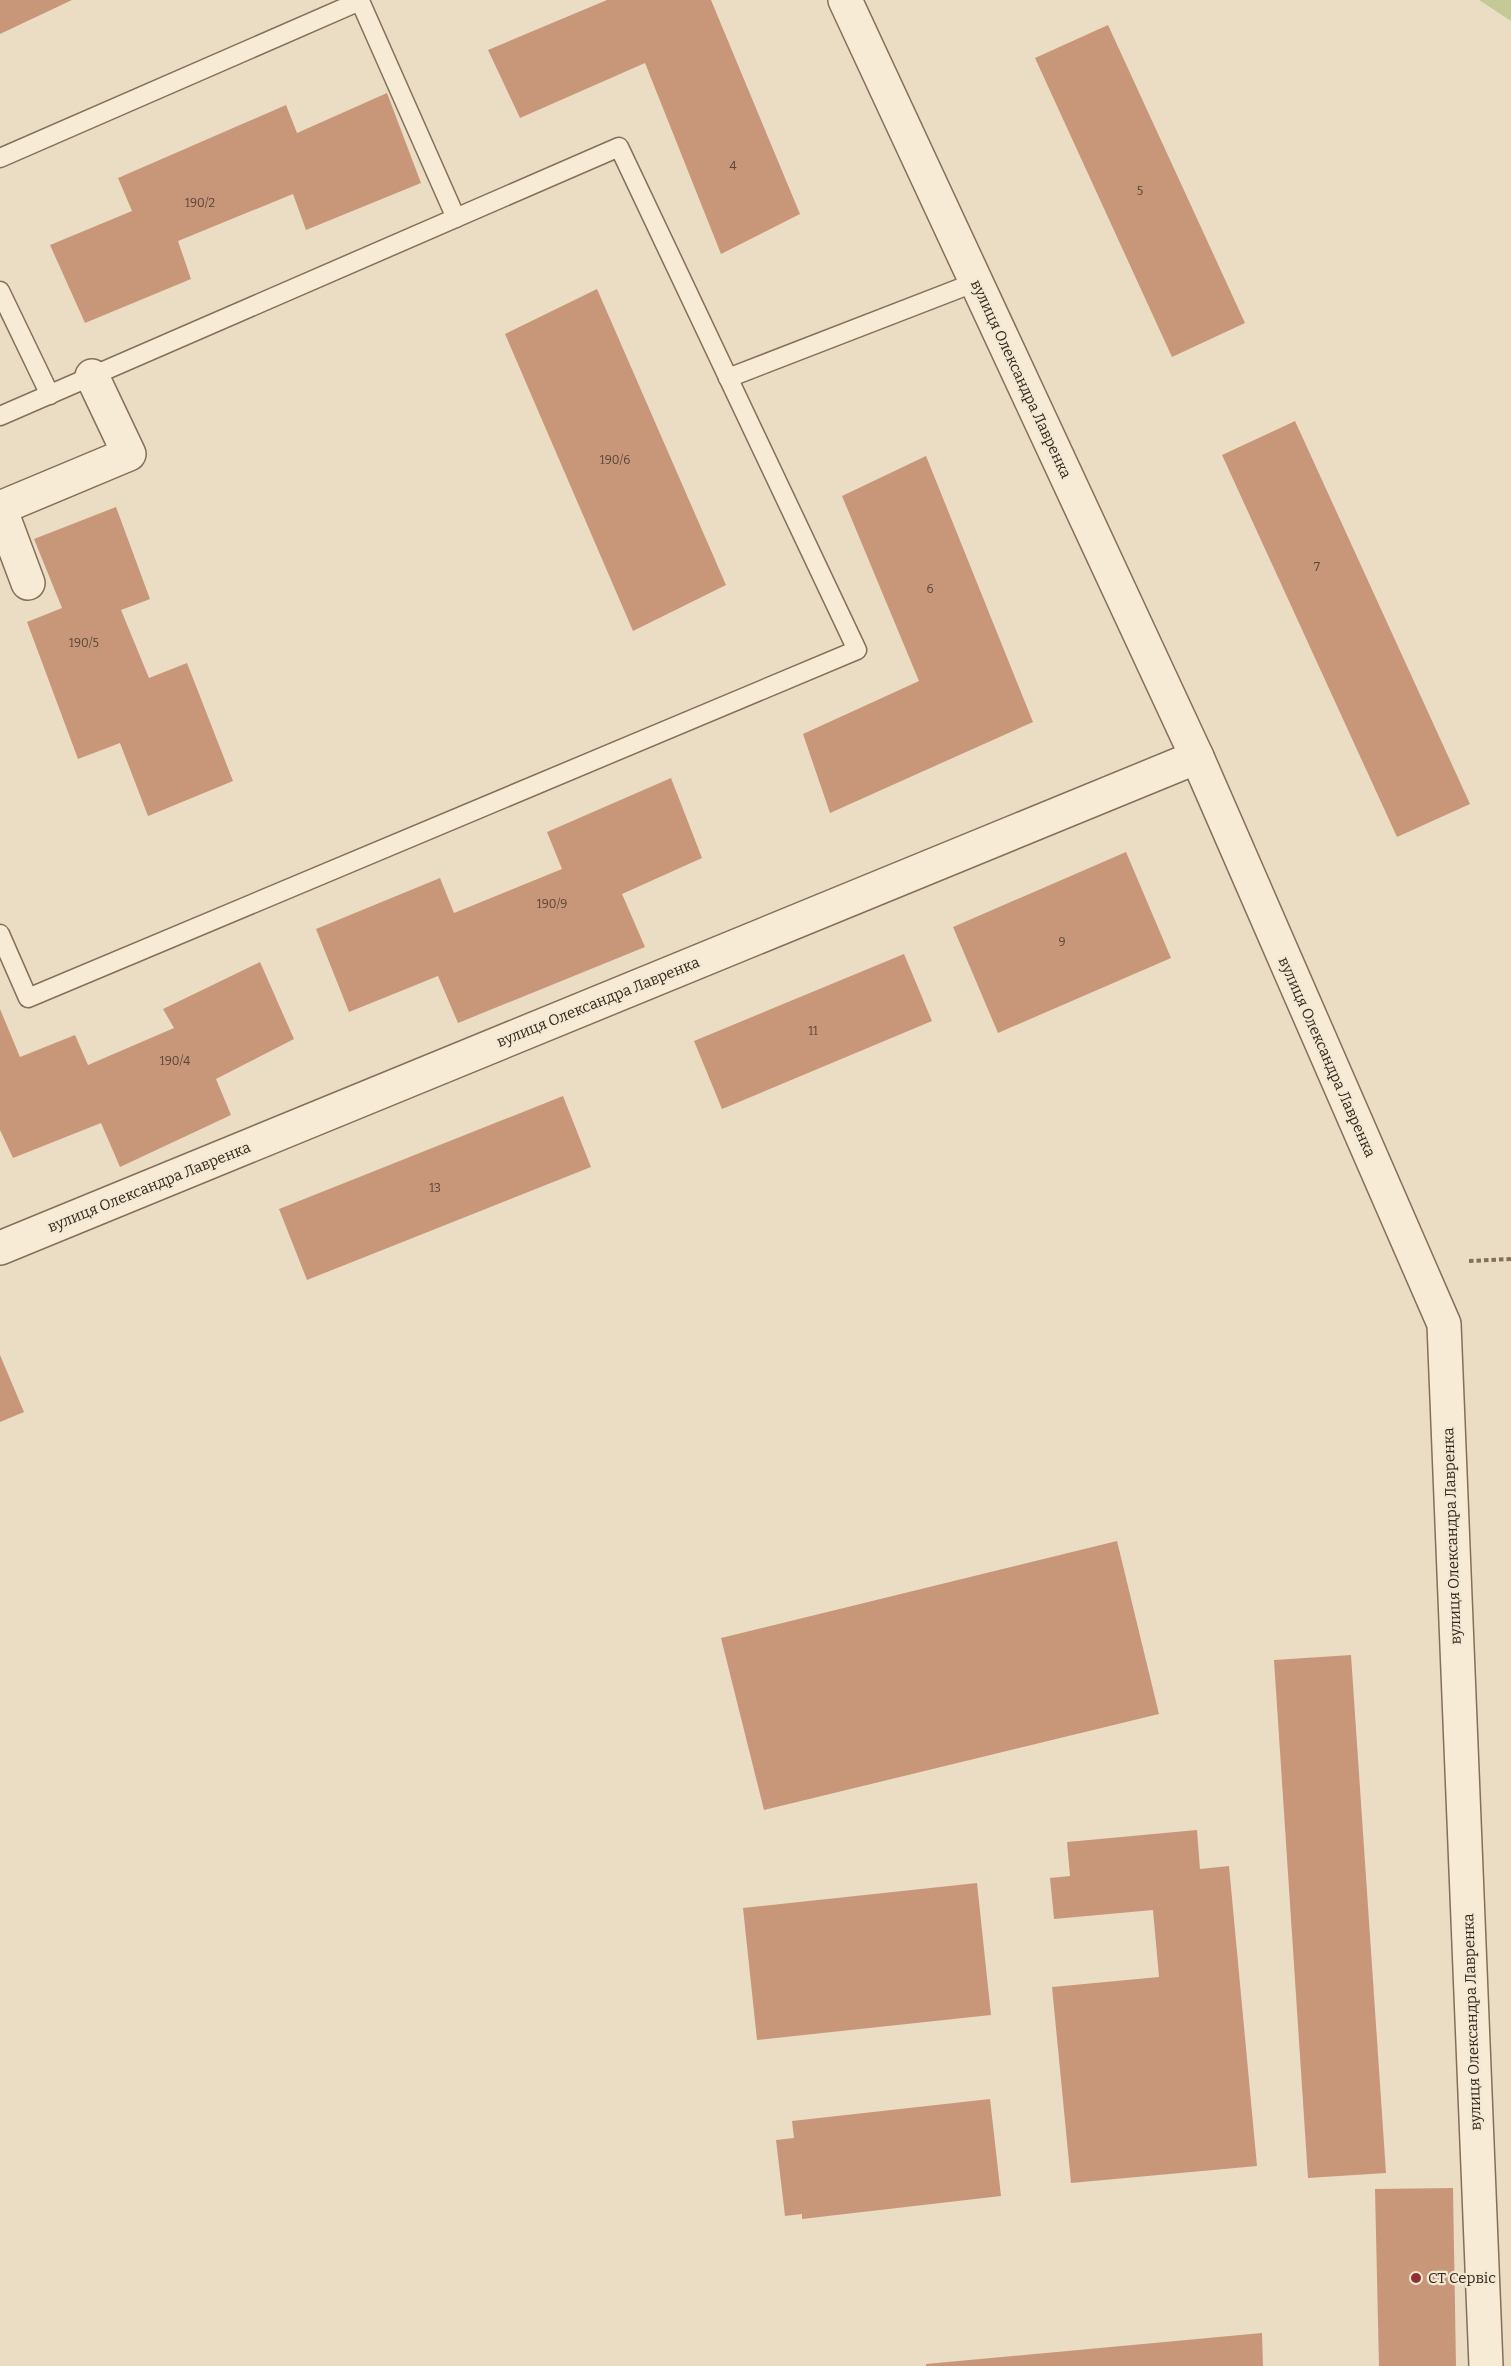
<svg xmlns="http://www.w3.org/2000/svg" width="1511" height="2366" font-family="Bitter,serif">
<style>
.green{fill:#c5c997}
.building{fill:#c8977a}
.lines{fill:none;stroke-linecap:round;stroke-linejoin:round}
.lane-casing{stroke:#846f5b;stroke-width:21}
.street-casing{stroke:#846f5b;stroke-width:36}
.path{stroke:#846f5b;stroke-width:4;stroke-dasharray:4.5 3;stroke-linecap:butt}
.lane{stroke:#f7ebd5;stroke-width:18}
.street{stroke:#f7ebd5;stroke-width:33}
.poi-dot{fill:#902e33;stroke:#f3e8d2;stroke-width:2}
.labels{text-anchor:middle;stroke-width:4.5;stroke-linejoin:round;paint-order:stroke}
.number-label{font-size:12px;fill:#5a4435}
.street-label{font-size:15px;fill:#35281e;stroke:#f3e8d2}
.poi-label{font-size:15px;fill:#35281e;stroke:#f3e8d2;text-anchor:start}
</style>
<rect width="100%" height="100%" fill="#ebddc3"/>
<!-- green -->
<polygon class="green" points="1479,0 1511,0 1511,21"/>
<!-- building -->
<g class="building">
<polygon points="0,0 72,0 0,34"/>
<polygon points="607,0 711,0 800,214 721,254 645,63 520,118 488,50"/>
<polygon points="1108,25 1245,323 1172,357 1035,58"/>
<polygon points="387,93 421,183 306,230 293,194 178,241 191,279 85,323 50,245 132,211 118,178 286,105 297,133"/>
<polygon points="597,289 726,585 633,631 505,334"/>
<polygon points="1295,421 1470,804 1397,837 1222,455"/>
<polygon points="926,456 1033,722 830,813 803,734 919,681 842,496"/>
<polygon points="116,507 150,599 121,610 149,678 187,663 233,781 148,816 120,743 78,759 27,622 62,608 34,539"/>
<polygon points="671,778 702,858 622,894 645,947 458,1023 438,976 349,1012 316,929 440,878 454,913 562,869 547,832"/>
<polygon points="1126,852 1171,958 998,1033 953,927"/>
<polygon points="904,954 932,1021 722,1109 694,1041"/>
<polygon points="260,962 294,1039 216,1079 231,1115 120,1167 101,1123 13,1158 0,1130 0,1009 20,1057 75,1035 88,1065 174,1028 163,1009"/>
<polygon points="563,1096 591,1167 307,1280 279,1209"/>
<polygon points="0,1355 24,1412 0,1422"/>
<polygon points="1117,1541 1159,1714 764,1810 721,1638"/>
<polygon points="1351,1655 1386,2173 1308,2178 1274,1660"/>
<polygon points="1197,1830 1200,1869 1229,1866 1257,2166 1071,2183 1052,1987 1159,1977 1153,1910 1054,1919 1050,1878 1070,1876 1067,1842"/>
<polygon points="977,1883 991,2015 757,2040 743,1908"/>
<polygon points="990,2099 1001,2196 802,2219 802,2214 785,2216 776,2140 794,2138 792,2121"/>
<polygon points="1453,2188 1456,2366 1379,2366 1375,2189"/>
<polygon points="1262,2333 1263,2366 926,2366 926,2364"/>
</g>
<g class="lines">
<!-- lane casing -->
<g class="lane-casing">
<g id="lane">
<polyline points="0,158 360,1 456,218"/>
<polyline points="0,291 50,395"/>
<polyline points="728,378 976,282"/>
<polyline points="0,416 619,147 857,650 28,998 0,934"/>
</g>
</g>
<!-- street casing -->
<g class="street-casing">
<g id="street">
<polyline points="845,0 1197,757 1444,1324 1486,2366"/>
<polyline points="28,583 0,508 129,454 92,376"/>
<polyline points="0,1248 1197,757"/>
</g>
</g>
<!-- path -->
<polyline class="path" points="1469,1261 1511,1259"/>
<!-- lane -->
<use href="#lane" class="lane"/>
<!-- street -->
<use href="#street" class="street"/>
</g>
<!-- markers -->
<circle class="poi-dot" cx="1416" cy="2278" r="6"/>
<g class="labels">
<!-- number labels -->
<g class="number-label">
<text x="733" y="170">4</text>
<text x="1140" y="195">5</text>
<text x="200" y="207">190/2</text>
<text x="615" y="464">190/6</text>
<text x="1317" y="571">7</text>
<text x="930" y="593">6</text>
<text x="84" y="647">190/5</text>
<text x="552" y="908">190/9</text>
<text x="1062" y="946">9</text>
<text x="813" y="1035">11</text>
<text x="175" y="1065">190/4</text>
<text x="435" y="1192">13</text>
</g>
<!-- street labels -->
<g class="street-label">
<text transform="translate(1021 379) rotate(65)" y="5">вулиця Олександра Лавренка</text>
<text transform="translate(598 1002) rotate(-22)" y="5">вулиця Олександра Лавренка</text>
<text transform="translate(1327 1057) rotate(66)" y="5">вулиця Олександра Лавренка</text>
<text transform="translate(149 1187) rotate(-22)" y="5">вулиця Олександра Лавренка</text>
<text transform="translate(1452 1536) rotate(-92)" y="5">вулиця Олександра Лавренка</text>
<text transform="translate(1472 2022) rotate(-92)" y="5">вулиця Олександра Лавренка</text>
</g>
<!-- poi labels -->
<g class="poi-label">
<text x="1428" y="2283">СТ Сервіс</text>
</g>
</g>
</svg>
